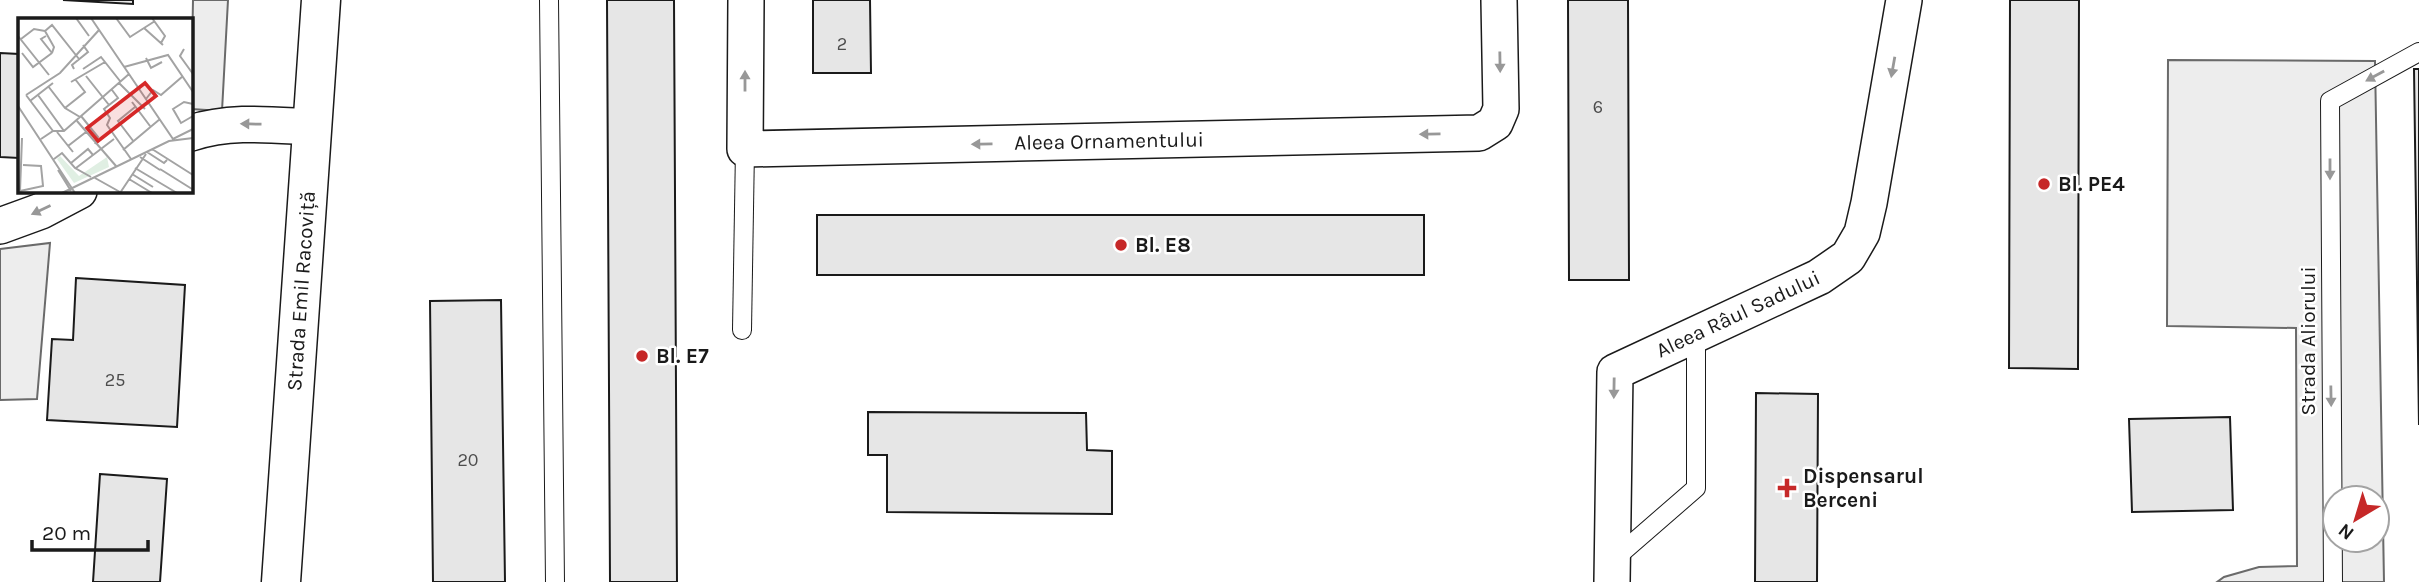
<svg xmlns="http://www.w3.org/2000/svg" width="2419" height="582" font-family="Karla,sans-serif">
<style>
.parking{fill:#ededed;stroke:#6a6a6a;stroke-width:2;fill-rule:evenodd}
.building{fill:#e6e6e6;stroke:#1a1a1a;stroke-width:2}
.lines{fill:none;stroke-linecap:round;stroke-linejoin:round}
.service-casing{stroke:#1a1a1a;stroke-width:20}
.minor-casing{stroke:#1a1a1a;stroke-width:38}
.tertiary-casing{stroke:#1a1a1a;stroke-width:41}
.service{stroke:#fff;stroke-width:18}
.minor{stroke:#fff;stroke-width:35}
.tertiary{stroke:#fff;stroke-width:38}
.oneway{fill:#989898}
.poi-dot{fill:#c62828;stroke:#fff;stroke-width:2.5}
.labels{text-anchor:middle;stroke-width:5;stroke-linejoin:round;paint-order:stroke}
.number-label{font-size:18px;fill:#4d4d4d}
.street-label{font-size:21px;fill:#1a1a1a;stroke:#fff}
.poi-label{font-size:21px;font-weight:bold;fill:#1a1a1a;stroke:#fff;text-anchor:start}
.inset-road{fill:none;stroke:#a3a3a3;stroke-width:2}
.view{fill:#d62828;fill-opacity:0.15;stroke:#d62828;stroke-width:3.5}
.inset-edge{fill:none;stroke:#1a1a1a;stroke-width:3.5}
</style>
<rect width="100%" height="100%" fill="#fff"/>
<!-- parking -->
<g class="parking">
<polygon points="193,0 228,0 222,111 191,109"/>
<path d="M2168 60 2375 61 2384 582H2217L2224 577 2259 567 2297 566 2296 328 2167 326ZM2335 498H2377V540H2335Z"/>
<polygon points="50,243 37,399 0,400 0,249"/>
</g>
<!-- building -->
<g class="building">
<polygon points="63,0 133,0 133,4"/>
<polygon points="607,0 674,0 677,582 610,582"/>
<polygon points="813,0 870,0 871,73 813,73"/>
<polygon points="1568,0 1628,0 1629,280 1569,280"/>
<polygon points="2010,0 2079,0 2078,369 2009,368"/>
<polygon points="0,53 19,54 19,158 0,157"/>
<polygon points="2414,69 2419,69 2419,425"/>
<rect x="817" y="215" width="607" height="60"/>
<polygon points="76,278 185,285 177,427 47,420 52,339 73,340"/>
<polygon points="501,300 505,582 433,582 430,301"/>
<polygon points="1756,393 1818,394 1817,582 1755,582"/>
<polygon points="868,412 1086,413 1087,450 1112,451 1112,514 887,512 887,455 868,455"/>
<polygon points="2230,417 2233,510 2132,512 2129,419"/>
<polygon points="100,474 167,479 160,582 93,582"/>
</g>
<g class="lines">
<!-- service casing -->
<g class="service-casing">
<g id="service">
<polyline points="549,0 555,582"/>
<polyline points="742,330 745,149"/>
<polyline points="1612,561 1696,488 1696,334"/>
<polyline points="2333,582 2330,101 2419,52"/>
</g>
</g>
<!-- minor casing -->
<g class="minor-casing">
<g id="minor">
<polyline points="746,0 745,149 1479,133 1495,123 1501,109 1499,0"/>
<path d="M191 133C231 120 271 125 312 127"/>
<polyline points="0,226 41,211 79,191"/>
<polyline points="1612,582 1615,372 1819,277 1848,257 1862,233 1869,203 1904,0"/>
</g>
</g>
<!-- tertiary casing -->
<g class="tertiary-casing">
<polyline id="tertiary" points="281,582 321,0"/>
</g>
<!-- service -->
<use href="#service" class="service"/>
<!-- minor -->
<use href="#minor" class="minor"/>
<!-- tertiary -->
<use href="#tertiary" class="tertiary"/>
</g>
<!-- one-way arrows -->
<defs><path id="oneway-solid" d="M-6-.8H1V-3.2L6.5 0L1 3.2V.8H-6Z" transform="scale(1.75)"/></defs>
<g class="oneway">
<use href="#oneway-solid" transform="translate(1500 62) rotate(89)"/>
<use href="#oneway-solid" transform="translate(1893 67) rotate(100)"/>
<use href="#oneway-solid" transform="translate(2375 76) rotate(151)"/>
<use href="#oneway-solid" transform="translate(745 81) rotate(-90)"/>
<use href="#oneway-solid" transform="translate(251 124) rotate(-179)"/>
<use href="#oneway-solid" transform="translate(1430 134) rotate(179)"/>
<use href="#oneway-solid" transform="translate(982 144) rotate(179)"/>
<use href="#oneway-solid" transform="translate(2330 169) rotate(90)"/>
<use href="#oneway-solid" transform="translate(41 210) rotate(155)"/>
<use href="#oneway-solid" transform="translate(1614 388) rotate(91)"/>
<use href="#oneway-solid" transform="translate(2331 396) rotate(89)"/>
</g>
<!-- markers -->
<g class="poi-dot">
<circle cx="2044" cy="184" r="7"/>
<circle cx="1121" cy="245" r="7"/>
<circle cx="642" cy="356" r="7"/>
<path d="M1783.5 477.5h7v7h7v7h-7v7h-7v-7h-7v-7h7z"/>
</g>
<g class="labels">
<!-- number labels -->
<g class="number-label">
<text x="842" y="50">2</text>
<text x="1598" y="113">6</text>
<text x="115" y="386">25</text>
<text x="468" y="466">20</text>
</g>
<!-- street labels -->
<g class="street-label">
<text transform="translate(1109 141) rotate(-1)" y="7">Aleea Ornamentului</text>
<text transform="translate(301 291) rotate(-86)" y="7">Strada Emil Racoviță</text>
<text transform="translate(1738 314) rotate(-25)" y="7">Aleea Râul Sadului</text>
<text transform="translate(2308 341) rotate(-90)" y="7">Strada Aliorului</text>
</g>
<!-- poi labels -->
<g class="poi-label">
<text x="2058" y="191">Bl. PE4</text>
<text x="1135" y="252">Bl. E8</text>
<text x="656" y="363">Bl. E7</text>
<text x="1803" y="483">Dispensarul<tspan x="1803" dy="24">Berceni</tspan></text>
</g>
</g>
<!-- overview -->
<g transform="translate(18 18)">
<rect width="175" height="175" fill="#fff"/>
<path d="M42 138 61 158 89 139 91 149 56 165 39 141Z" fill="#e0efe3"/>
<path class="inset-road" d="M58 0 71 18M73 0 155 121 175 111M98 0 112 19 137 3M134 0 147 18 143 25M126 10 145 27M27 13 34 7 61 41M27 13 36 29 34 35M0 18 31 57M28 18 23 21 34 35M3 21 16 11 27 13M166 31 162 38 175 56M4 35 15 49 34 35M128 40 133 50 144 44M106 49 150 37 175 74M56 51 54 47 70 34 65 27M65 51 83 39 102 63M68 58 91 87M53 64 87 44M101 65 127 91M30 68 47 90 62 99M94 72 100 80 86 91 92 100 89 107 113 141M8 77 42 55 81 12M8 77 35 113M20 77 46 113M128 81 135 72 143 77 165 58M12 83 35 65M114 84 132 108M175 86 166 84 155 91 163 105 175 98M0 88 57 175M47 90 67 74 57 61M63 98 80 119 77 126M59 103 98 148M39 114 55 134M23 121 35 113H46L111 56M116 124 100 103 117 89M50 128 68 114M134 131 175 157M105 132 142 101M129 134 146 145 149 142M122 139 142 152M36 141 44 135 57 150 73 159M53 145 70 131 75 137M58 150 96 121M117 150 159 175M142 151 174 171M40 152 53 173M114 156 135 169M77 160 102 174M111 161 134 175M2 173 25 168 23 148 5 147M2 173 4 120M44 175 151 123 175 120M102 175 128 136"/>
<path class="view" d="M127 65 138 78 80 123 69 110Z"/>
<rect width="175" height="175" class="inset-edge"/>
</g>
<!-- north arrow -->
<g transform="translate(2356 519) rotate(218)"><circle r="33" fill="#ffffff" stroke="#a3a3a3" stroke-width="2"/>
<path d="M0-5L12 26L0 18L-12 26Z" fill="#c62828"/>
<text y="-10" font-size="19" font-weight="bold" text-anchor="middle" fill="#1a1a1a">N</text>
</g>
<!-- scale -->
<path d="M32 540v10h116v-10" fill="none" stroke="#1a1a1a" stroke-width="3.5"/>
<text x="42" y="540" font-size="21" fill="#1a1a1a" stroke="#ffffff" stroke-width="5" paint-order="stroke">20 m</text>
</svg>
